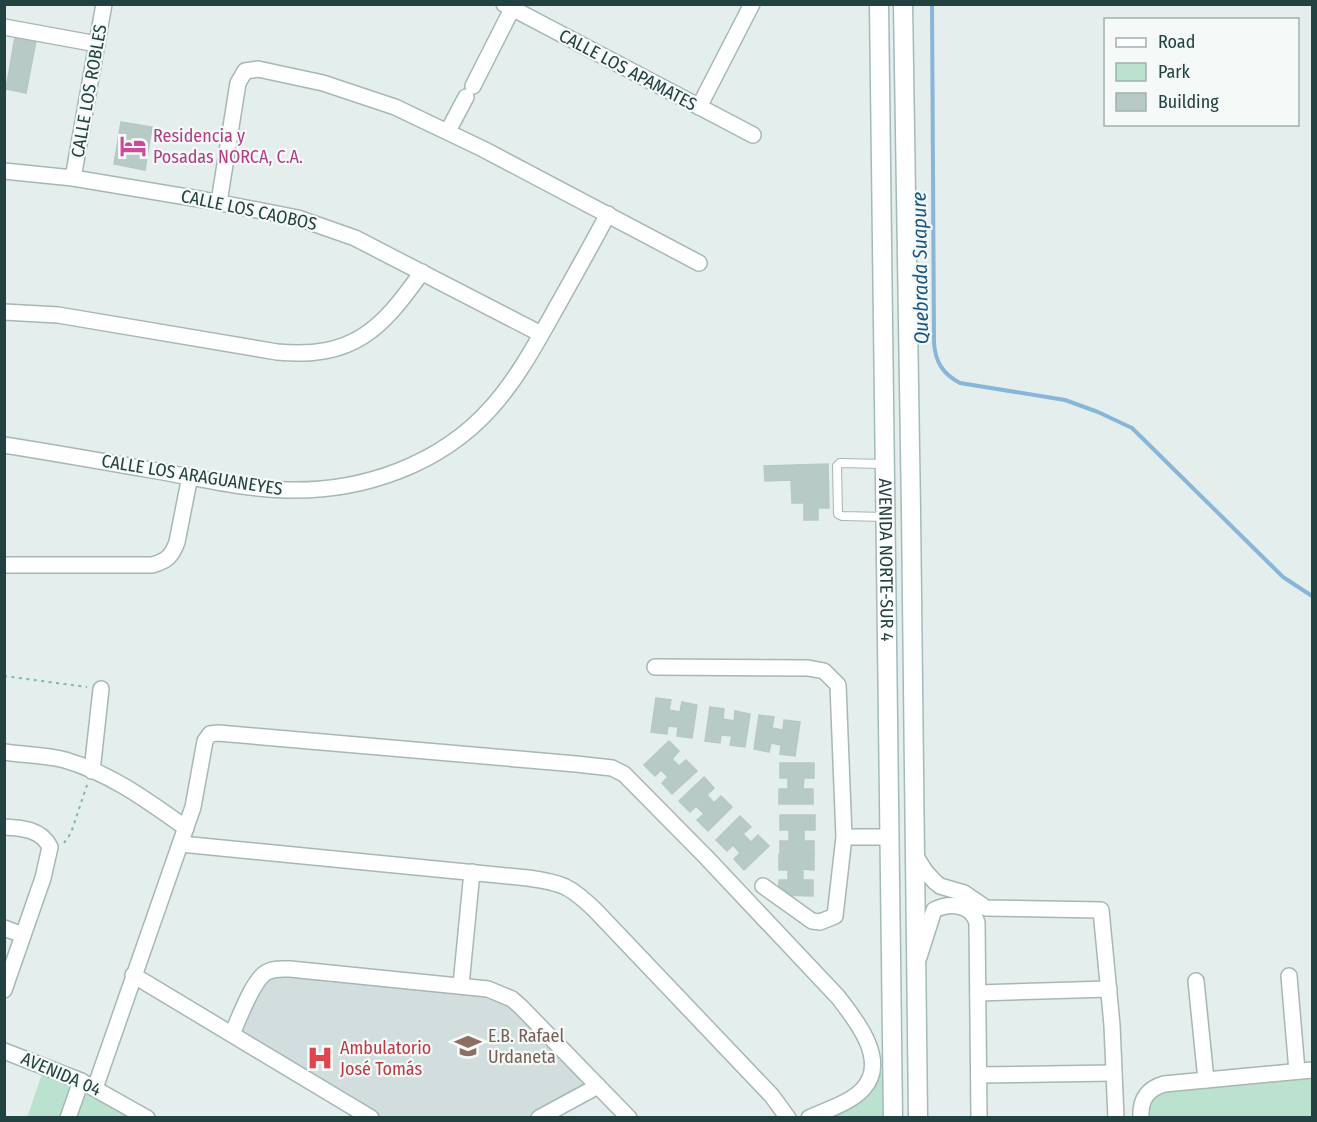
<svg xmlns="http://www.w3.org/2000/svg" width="1317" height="1122" font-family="'Fira Sans Condensed',sans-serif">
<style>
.built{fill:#d1dedd}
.green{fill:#bbe1cf}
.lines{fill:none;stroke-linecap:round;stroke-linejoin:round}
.stream{stroke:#87b6d8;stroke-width:4}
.building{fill:#b8cac6;stroke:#b5c9c6;stroke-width:1.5}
.service-casing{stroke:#a6b7b5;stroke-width:10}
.minor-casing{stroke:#a6b7b5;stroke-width:18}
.secondary-casing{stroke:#a1bbb9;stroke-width:21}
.path{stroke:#81b5b2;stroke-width:2;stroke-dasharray:3 4.5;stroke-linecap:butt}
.service{stroke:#fff;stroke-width:8}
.minor{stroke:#fff;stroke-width:15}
.secondary{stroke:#fff;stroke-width:18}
.labels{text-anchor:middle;stroke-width:4.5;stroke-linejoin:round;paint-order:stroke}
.street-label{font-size:18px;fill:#214241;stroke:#f5faf9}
.hotel-label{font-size:18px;fill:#b23c85;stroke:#f5faf9;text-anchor:start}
.education-label{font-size:18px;fill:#785e54;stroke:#f5faf9;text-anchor:start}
.health-label{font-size:18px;fill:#be3a42;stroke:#f5faf9;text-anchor:start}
.water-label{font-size:20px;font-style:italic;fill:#155584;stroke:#f5faf9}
</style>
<rect width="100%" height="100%" fill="#e4eeec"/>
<!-- built -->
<polygon class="built" points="268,971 500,993 598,1086 539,1117 371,1117 232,1034"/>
<!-- green -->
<g class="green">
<polygon points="45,1065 147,1118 27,1118"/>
<polygon points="893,1069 893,1117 809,1118 870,1077"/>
<polygon points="1312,1070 1312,1117 1141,1118 1149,1091"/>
</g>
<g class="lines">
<!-- stream -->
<path class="stream" d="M932 4 934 342C935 362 943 374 960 383L1065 400 1098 412 1132 428 1283 577 1312 596"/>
</g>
<!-- building -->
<g class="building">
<polygon points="15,37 36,41 26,93 6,89"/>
<polygon points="121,122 152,127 145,170 114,164"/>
<polygon points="828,464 829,508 818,508 818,520 804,520 804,503 792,503 791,480 765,481 764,466"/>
<polygon points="656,698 671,700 669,710 680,712 682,702 697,705 692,738 677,736 678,727 668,726 667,734 651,732"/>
<polygon points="710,707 724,709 723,719 734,721 735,711 750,714 745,747 730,745 732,736 721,735 720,743 705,741"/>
<polygon points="759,715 774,717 772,728 783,730 784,720 800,722 795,756 780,754 781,745 771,743 769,752 754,749"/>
<polygon points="669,741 679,751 672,759 679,766 686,760 697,771 672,794 662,783 668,777 661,770 655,776 644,765"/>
<polygon points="780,763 814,763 814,778 804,778 803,789 813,789 813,804 779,804 779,789 788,789 788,778 780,778"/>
<polygon points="704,777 714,788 707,795 714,803 721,796 732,807 708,831 697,820 704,814 696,806 690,812 679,801"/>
<polygon points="780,815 815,815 815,830 804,830 804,841 814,841 814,856 780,856 780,841 789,841 789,830 780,830"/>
<polygon points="740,816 751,827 743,834 751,842 758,835 769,846 744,870 734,859 740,853 733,845 727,851 716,840"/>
<polygon points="779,854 814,855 814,870 803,869 803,880 813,880 813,896 779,895 779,880 788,880 788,870 779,870"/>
</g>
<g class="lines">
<!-- service casing -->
<g class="service-casing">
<polyline id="service" points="884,464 840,463 837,466 838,514 842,516 886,517"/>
</g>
<!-- minor casing -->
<g class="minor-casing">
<g id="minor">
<polyline points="504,4 753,135"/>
<polyline points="4,27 97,44"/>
<polyline points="473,86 512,9"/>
<polyline points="699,107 752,4"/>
<polyline points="448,131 466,97"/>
<polyline points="4,171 73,178 205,200 298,218 355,238 541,334"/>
<polyline points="73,178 104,4"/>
<polyline points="219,202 238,83 245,71 258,69 323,83 395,107 483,149 699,263"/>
<path d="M4 312 58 315 277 352C353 359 381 330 422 272"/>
<path d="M4 445C55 453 106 462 157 471 199 478 243 489 287 490 362 492 440 465 491 408 517 379 536 344 555 310 573 278 591 246 608 214"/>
<path d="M4 565H152C167 561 172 556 177 542L190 476"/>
<polyline points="655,667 808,668 824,671 838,685 844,837 835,916 820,922 812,921 763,886"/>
<path d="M4 752C24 755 45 755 65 760 110 773 148 801 186 828"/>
<polyline points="92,771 101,689"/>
<path d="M4 827C22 828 41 829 50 847L43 878 4 990"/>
<polyline points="844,837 890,837"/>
<path d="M181 844 528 878C563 883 570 886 595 910L772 1096 788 1118"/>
<polyline points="915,855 925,871 935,882 940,886 964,893 986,908 1101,910 1112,1025 1116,1118"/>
<polyline points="4,928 23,935"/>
<path d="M919 957 934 910C950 902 972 904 977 923L979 1118"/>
<polyline points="133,975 371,1118"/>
<polyline points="1289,976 1297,1071"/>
<polyline points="1196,981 1206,1080"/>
<polyline points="461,985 472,872"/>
<polyline points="978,993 1109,989"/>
<path d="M232 1034C239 1019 253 979 267 972 274 968 282 969 290 969L488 989 512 999 521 1007 629 1118"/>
<polyline points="4,1051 81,1081 147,1118"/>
<polyline points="979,1075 1114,1073"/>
<path d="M95 1088 193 807 205 741 210 734 218 733 576 764 612 768 624 774 706 857 838 997C856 1020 889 1061 863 1089 850 1103 826 1110 809 1118"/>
<polyline points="68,1118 81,1081"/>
<polyline points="539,1118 598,1086"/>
<path d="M1141 1118C1140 1100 1147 1089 1164 1084L1312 1070"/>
</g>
</g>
<!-- secondary casing -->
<g class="secondary-casing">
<g id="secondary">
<path id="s1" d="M879 4 893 1118"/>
<polyline points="903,4 911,511 918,1118"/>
</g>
</g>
<!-- path -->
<g class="path">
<polyline points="4,676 87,687"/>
<polyline points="64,843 71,833 87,785"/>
</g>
<!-- service -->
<use href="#service" class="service"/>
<!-- minor -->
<use href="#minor" class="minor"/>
<!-- secondary -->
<use href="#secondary" class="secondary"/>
</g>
<!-- icons -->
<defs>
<g id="hotel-bare" transform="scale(2.07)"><path d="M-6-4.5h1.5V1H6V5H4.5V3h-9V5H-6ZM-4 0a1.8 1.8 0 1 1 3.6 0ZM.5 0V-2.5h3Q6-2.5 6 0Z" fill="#d1479c" stroke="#f5faf9" stroke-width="2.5" paint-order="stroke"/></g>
<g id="school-bare" transform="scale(2.07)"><path d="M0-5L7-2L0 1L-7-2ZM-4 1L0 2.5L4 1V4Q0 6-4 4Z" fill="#8d6e63" stroke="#f5faf9" stroke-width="2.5" paint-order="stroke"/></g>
<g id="hospital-bare" transform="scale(2.07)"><path d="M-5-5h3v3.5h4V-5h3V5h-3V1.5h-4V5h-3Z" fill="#e0444e" stroke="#f5faf9" stroke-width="2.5" paint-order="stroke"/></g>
</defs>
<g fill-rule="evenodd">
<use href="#hotel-bare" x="133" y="146"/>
<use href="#school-bare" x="468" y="1046"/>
<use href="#hospital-bare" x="320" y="1058"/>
</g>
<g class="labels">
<!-- street labels -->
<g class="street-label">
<text transform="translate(628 70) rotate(28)" y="6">CALLE LOS APAMATES</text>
<text transform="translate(89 91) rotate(-80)" y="6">CALLE LOS ROBLES</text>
<text transform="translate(249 210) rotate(12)" y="6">CALLE LOS CAOBOS</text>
<text transform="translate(192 475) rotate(9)" y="6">CALLE LOS ARAGUANEYES</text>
<text dy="6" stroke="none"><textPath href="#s1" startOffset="556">AVENIDA NORTE-SUR 4</textPath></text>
<text transform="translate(61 1074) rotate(23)" y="6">AVENIDA 04</text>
</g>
<!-- hotel labels -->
<g class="hotel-label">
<text x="153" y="142">Residencia y<tspan x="153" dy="21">Posadas NORCA, C.A.</tspan></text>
</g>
<!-- education labels -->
<g class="education-label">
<text x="488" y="1042">E.B. Rafael<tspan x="488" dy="21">Urdaneta</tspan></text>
</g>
<!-- health labels -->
<g class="health-label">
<text x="340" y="1054">Ambulatorio<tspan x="340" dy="21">José Tomás</tspan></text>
</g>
<!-- water labels -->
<g class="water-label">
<text transform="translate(920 268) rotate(-91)" y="7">Quebrada Suapure</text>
</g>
</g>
<!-- border -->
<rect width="1317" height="1122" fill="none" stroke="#214241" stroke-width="12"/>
<!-- legend -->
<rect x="1104" y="18" width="195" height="108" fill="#f5faf9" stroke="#a0b0af" stroke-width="1.5"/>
<rect x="1116" y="38" width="30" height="9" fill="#ffffff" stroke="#a0b0af" stroke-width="1.5"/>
<text x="1158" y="48" font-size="18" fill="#214241">Road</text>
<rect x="1116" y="63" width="30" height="18" fill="#bbe1cf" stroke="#a0b0af" stroke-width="1.5"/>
<text x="1158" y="78" font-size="18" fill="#214241">Park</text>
<rect x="1116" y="93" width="30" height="18" fill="#b8cac6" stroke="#a0b0af" stroke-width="1.5"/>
<text x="1158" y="108" font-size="18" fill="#214241">Building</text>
</svg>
